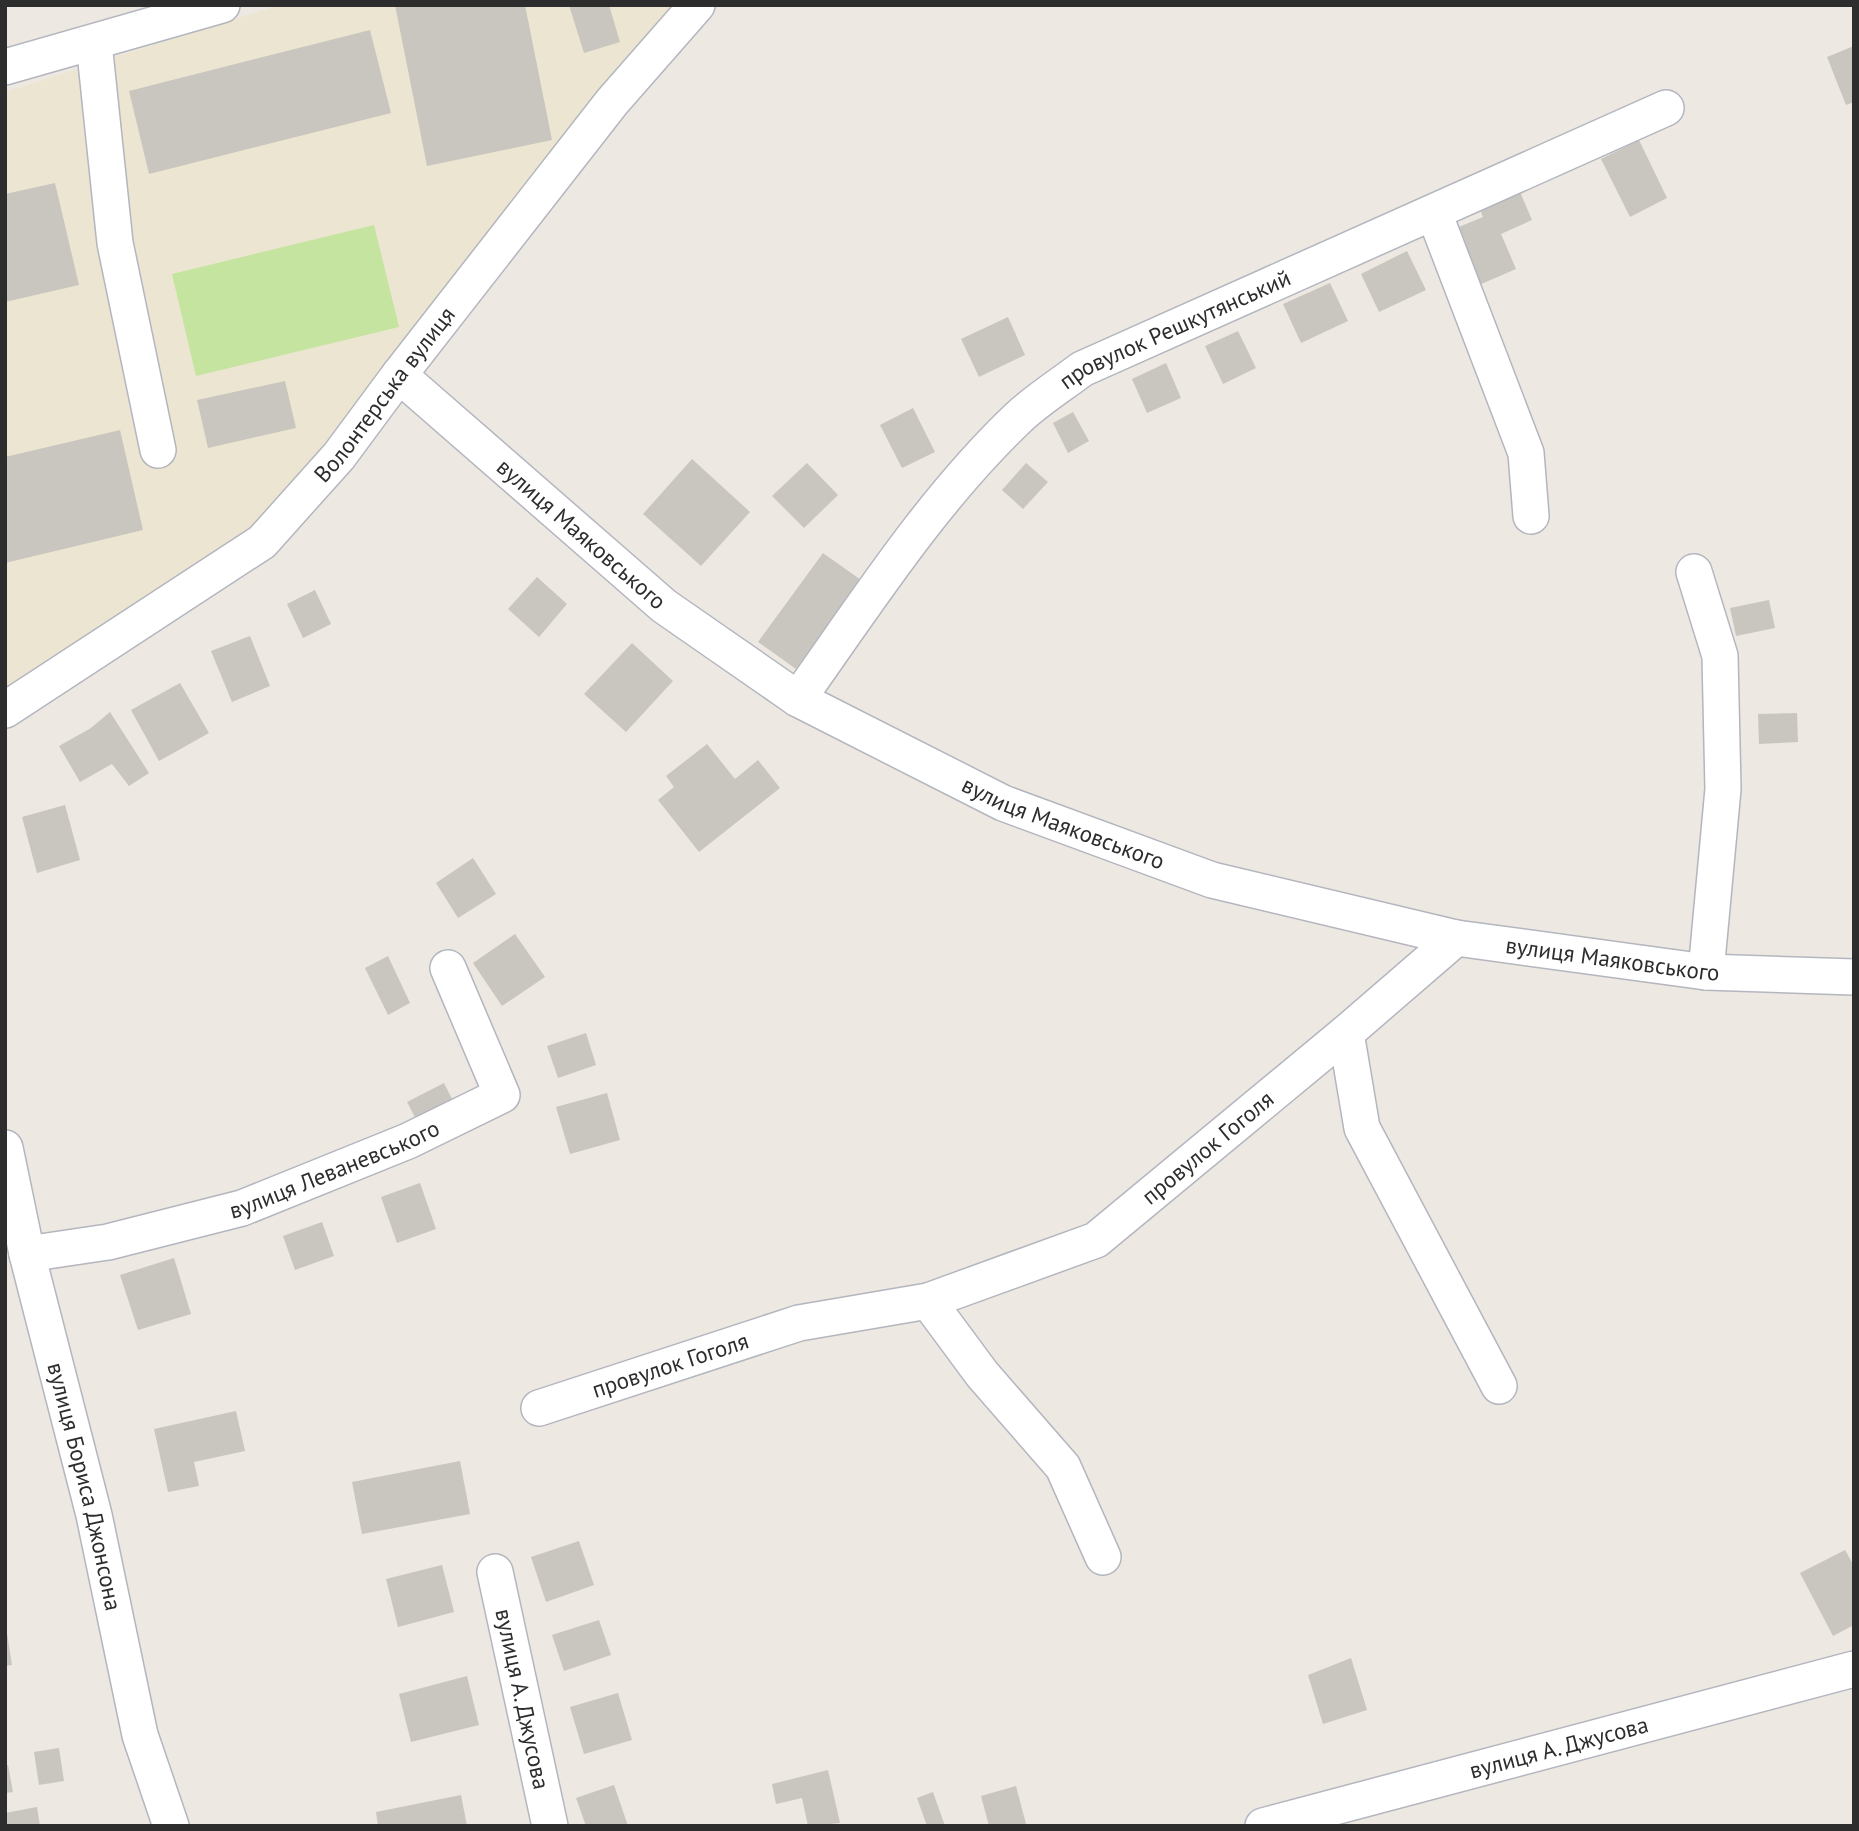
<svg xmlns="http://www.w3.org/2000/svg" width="1859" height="1831" font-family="'PT Sans',sans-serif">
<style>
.education{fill:#ece5d2}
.pitch{fill:#c4e49f}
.building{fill:#c9c6bf}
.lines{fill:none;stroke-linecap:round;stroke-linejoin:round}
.minor-casing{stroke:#b4b6bf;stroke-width:38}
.minor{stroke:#fff;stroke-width:35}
.labels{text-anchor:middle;stroke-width:7;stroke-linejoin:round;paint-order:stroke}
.street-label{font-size:23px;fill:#2d2d2d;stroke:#fff}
</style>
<rect width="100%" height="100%" fill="#ede8e1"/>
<!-- education -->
<polygon class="education" points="280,5 676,5 554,160 259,524 5,688 5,92"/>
<!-- pitch -->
<polygon class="pitch" points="374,225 399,327 196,376 172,274"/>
<!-- building -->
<g class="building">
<polygon points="395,5 525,5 552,140 427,166"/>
<polygon points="569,5 609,5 620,42 584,53"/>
<polygon points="370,30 391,113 149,174 129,91"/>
<polygon points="1854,46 1854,102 1846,105 1827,57"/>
<polygon points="1639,140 1667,198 1630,217 1601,159"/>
<polygon points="55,183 79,285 5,302 5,194"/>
<polygon points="1517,185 1532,220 1501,234 1516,269 1479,285 1454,229 1483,217 1477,202"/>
<polygon points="1407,251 1426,290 1379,312 1361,274"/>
<polygon points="1330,283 1348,321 1301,343 1283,304"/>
<polygon points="1008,317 1025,355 979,377 961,339"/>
<polygon points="1238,331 1256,368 1223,384 1205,346"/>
<polygon points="1166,363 1181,398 1147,413 1132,379"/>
<polygon points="285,381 296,428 208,448 197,400"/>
<polygon points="913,408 935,452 902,468 880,425"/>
<polygon points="1073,412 1089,441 1068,453 1053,423"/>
<polygon points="120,430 143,530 5,563 5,457"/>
<polygon points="692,459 750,512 701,566 643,514"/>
<polygon points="807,463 838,495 804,528 772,496"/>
<polygon points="1026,463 1048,482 1023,509 1002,490"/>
<polygon points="823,553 861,580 796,669 758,642"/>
<polygon points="537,577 567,604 539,637 508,609"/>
<polygon points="315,590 331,624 303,638 287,604"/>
<polygon points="1769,600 1775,628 1736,636 1730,608"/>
<polygon points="250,636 270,686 232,702 211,651"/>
<polygon points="632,643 673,681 626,732 584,694"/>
<polygon points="180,683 209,733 159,761 131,710"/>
<polygon points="110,712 149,773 129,786 112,764 80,782 59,746 91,728"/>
<polygon points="1797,713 1798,742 1759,744 1758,714"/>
<polygon points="707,744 735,779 758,760 780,788 699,852 658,800 674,787 666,776"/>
<polygon points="65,805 80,860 37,873 22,817"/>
<polygon points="473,858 496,894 458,918 436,883"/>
<polygon points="515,934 545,977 502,1006 473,963"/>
<polygon points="388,956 410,1003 388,1015 365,968"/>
<polygon points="586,1033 596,1065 558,1078 547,1046"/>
<polygon points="444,1083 457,1109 420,1127 407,1102"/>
<polygon points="607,1093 620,1140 570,1154 556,1107"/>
<polygon points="420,1183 436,1229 397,1243 381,1197"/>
<polygon points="322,1222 334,1256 295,1270 283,1236"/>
<polygon points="174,1258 191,1314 138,1330 120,1275"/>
<polygon points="236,1411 245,1451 194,1462 199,1486 168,1492 154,1429"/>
<polygon points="460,1461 470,1514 362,1534 352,1482"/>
<polygon points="579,1541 594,1585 546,1602 531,1557"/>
<polygon points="1845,1550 1854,1566 1854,1625 1833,1636 1800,1573"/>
<polygon points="442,1565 454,1612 398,1627 386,1579"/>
<polygon points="599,1620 611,1655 564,1671 552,1635"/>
<polygon points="7,1633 12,1665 5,1666 5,1634"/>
<polygon points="1351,1658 1367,1710 1323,1724 1308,1675"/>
<polygon points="467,1676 479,1725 411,1742 399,1694"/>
<polygon points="618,1693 632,1740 584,1754 570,1707"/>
<polygon points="59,1748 64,1781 39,1785 34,1752"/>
<polygon points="5,1765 8,1765 13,1792 5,1793"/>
<polygon points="828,1770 840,1823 808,1826 802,1798 776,1804 772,1784"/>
<polygon points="614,1785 628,1826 586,1826 576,1798"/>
<polygon points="1016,1786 1026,1824 989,1826 981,1796"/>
<polygon points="933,1792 945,1826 927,1826 917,1798"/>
<polygon points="461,1795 467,1826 378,1826 376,1812"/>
<polygon points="37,1807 40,1826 5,1826 5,1813"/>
</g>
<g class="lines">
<!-- minor casing -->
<g class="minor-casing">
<g id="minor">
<polyline points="94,43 115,243 158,450"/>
<polyline points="5,67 222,5"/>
<polyline points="1434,213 1526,453 1531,516"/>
<path id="s1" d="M399 375 664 606 798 699 1003 803 1212 880 1456 938 1706 972 1854 977"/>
<polyline points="1694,572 1720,656 1723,789 1706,972"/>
<path id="s2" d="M798 699C866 603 932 500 1018 418 1037 400 1061 385 1082 369L1666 108"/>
<path id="s3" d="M5 710 262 542 339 456 399 375 612 102 697 5"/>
<polyline points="1346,1033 1362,1128 1499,1386"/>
<path id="s4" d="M5 1148 27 1254 94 1515 140 1735 171 1826"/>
<path id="s5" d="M27 1254 108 1242 242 1208 408 1141 502 1095 448 968"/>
<polyline points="928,1301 982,1374 1063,1467 1103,1557"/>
<path id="s6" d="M539 1408 799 1323 928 1301 1096 1240 1346 1033 1456 938"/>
<path id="s7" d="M495 1572 550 1826"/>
<path id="s8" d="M1263 1826 1854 1669"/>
</g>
</g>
<!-- minor -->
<use href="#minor" class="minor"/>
</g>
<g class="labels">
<!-- street labels -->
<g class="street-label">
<text dy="8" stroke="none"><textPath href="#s2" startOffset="539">провулок Решкутянський</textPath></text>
<text dy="8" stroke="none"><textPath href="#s3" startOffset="499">Волонтерська вулиця</textPath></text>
<text dy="8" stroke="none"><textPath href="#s1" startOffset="242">вулиця Маяковського</textPath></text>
<text dy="8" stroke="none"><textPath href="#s1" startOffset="808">вулиця Маяковського</textPath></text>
<text dy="8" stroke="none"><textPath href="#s1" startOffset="1376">вулиця Маяковського</textPath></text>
<text dy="8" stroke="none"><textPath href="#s6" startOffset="728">провулок Гоголя</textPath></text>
<text dy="8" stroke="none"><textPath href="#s5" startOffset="320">вулиця Леваневського</textPath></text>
<text dy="8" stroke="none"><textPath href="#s6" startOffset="138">провулок Гоголя</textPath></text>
<text dy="8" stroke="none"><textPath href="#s4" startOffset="348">вулиця Бориса Джонсона</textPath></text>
<text dy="8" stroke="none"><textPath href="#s7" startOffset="130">вулиця А. Джусова</textPath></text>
<text dy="8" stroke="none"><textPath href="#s8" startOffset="306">вулиця А. Джусова</textPath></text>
</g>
</g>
<!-- border -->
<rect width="1859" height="1831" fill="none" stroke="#2d2d2d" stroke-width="14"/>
</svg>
